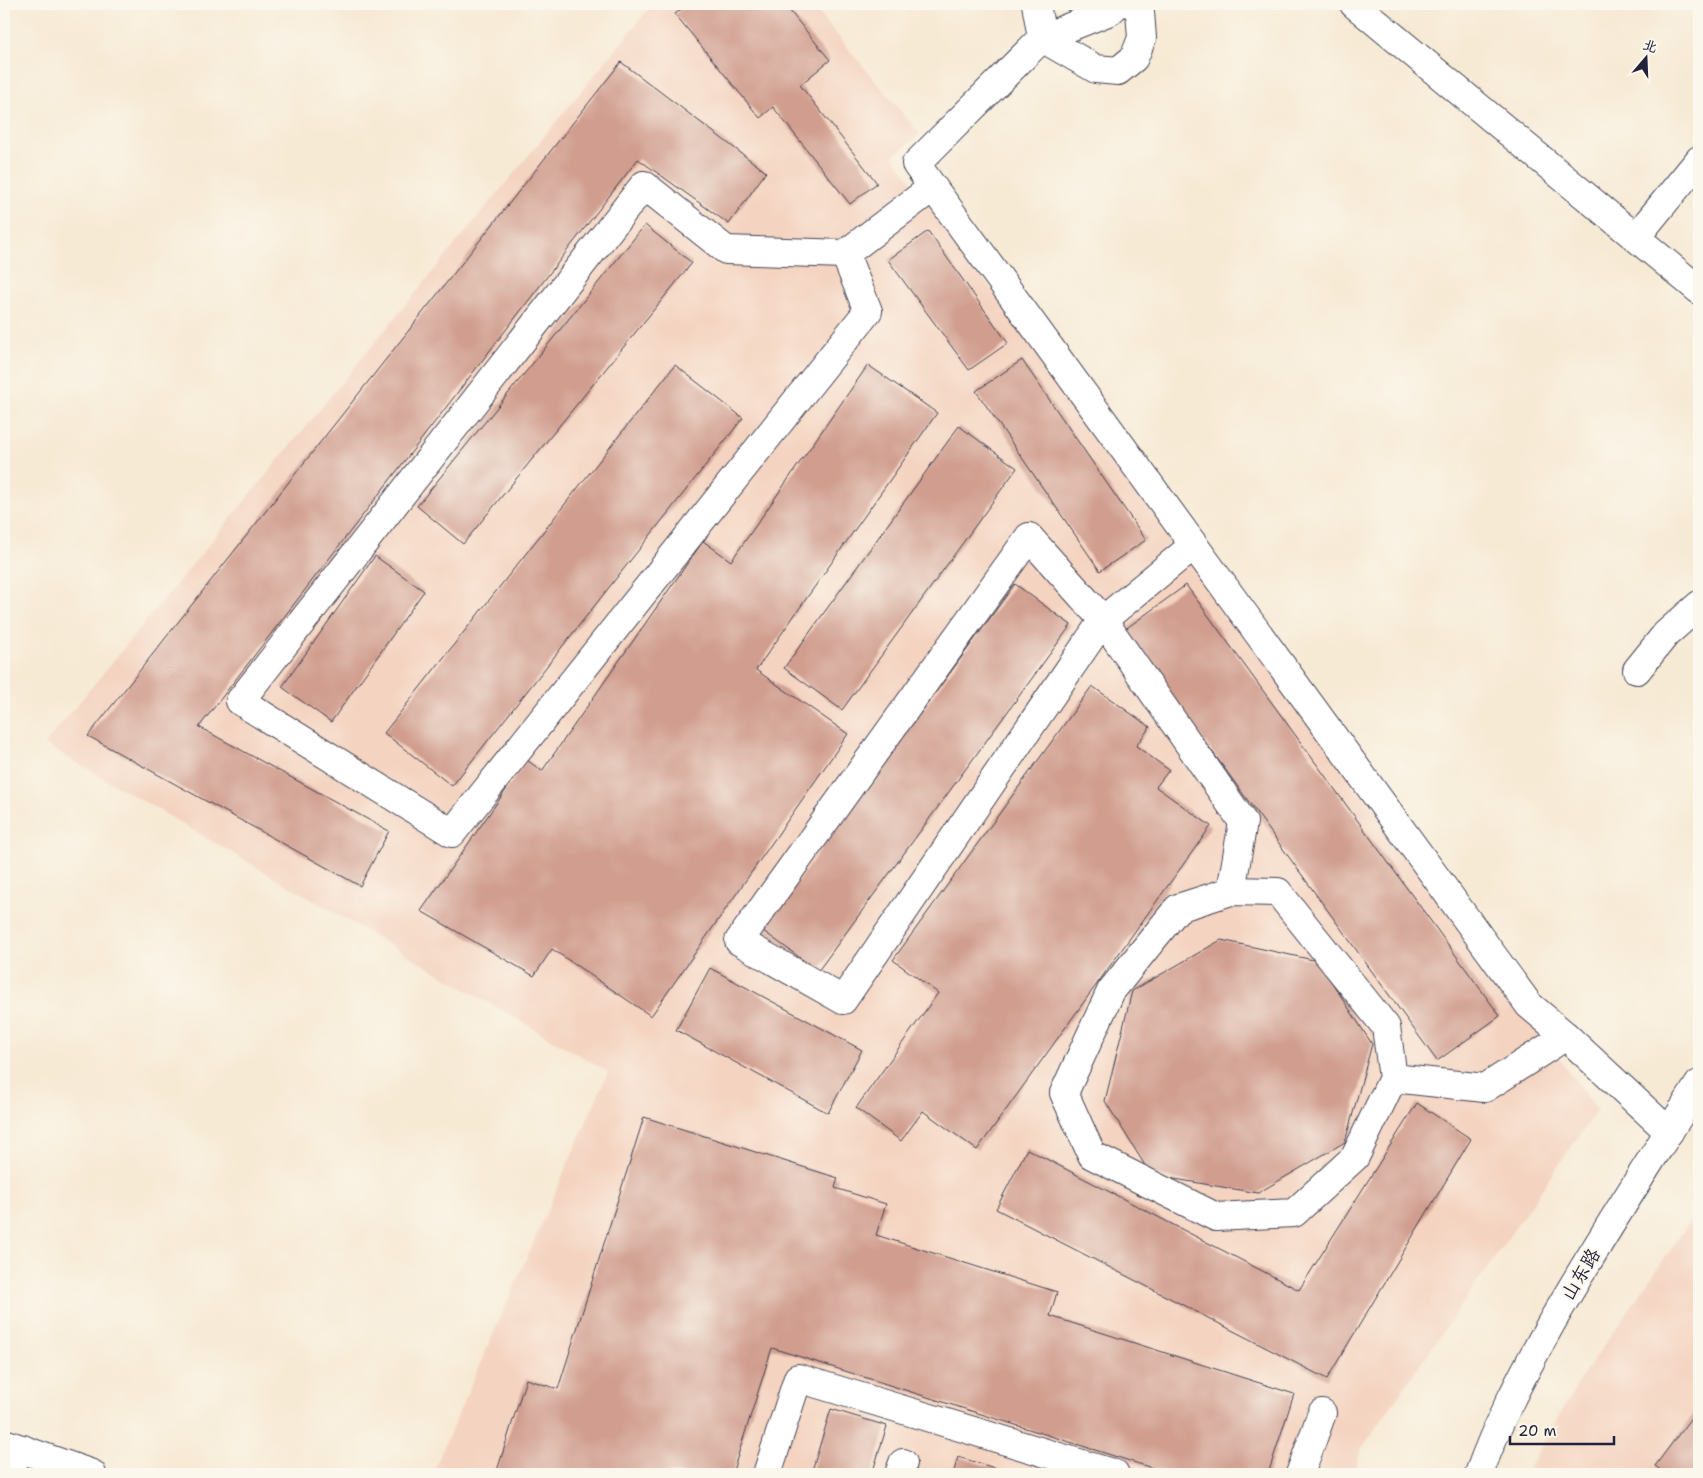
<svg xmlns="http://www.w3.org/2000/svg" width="1703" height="1478" font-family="'Shantell Sans','LXGW WenKai TC',sans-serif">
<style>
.built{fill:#f4d3c0}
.building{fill:#d09d8e}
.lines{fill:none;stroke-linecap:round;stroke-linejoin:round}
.minor-casing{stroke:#424052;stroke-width:30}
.major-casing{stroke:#424052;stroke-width:30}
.minor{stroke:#fff;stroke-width:28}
.major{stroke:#fff;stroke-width:28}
.labels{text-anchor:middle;stroke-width:5;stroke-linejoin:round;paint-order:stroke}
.street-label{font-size:19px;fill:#22223b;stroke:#fbf7ec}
</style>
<rect width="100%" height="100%" fill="#fbf7ec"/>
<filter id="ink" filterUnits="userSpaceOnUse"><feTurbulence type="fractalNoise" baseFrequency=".02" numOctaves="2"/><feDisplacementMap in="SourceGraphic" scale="10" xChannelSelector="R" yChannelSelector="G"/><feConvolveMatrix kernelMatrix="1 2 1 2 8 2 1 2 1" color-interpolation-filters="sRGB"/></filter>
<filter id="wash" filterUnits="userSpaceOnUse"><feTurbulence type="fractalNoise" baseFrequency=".0096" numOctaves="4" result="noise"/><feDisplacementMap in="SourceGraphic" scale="20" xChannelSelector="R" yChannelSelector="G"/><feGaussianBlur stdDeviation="1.12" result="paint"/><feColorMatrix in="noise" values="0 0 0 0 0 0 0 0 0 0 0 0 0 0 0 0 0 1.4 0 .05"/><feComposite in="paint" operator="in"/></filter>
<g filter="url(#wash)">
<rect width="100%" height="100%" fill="#f7ead5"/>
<!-- built -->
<g class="built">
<polygon points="653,4 811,4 920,134 893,156 1597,1110 1362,1448 1353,1474 432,1474 608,1072 45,744"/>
<polygon points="1699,1209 1699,1474 1525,1474 1582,1377"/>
</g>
<g id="blocks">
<!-- building -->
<g class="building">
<polygon points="688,4 784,4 830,60 800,85 877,183 850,204 773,107 760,118 675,14"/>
<polygon points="621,62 766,172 729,224 638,159 199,727 389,831 360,886 88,736"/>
<polygon points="645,225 692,263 463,544 417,506"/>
<polygon points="928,231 1008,343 969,370 888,260"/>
<polygon points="1022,360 1146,540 1100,571 976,391"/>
<polygon points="675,365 743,418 452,786 384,733"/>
<polygon points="868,365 937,413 756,670 848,734 651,1016 552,949 534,976 421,911 527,760 542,771 703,541 731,561"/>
<polygon points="959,426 1017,468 842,710 784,668"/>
<polygon points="375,556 424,591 331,722 282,687"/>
<polygon points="1015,584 1071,625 818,971 762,930"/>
<polygon points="1186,585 1500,1016 1437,1061 1124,630"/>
<polygon points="1092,686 1150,727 1136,746 1169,770 1156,787 1211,826 977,1150 923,1111 901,1141 856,1108 938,993 893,960"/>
<polygon points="1221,940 1318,961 1372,1044 1345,1142 1258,1193 1151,1175 1105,1101 1132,991"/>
<polygon points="710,968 862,1050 828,1113 676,1030"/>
<polygon points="1417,1103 1471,1139 1327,1379 996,1209 1027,1149 1299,1290"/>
<polygon points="644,1117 838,1178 835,1188 886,1204 876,1235 1057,1292 1050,1316 1294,1394 1268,1474 1171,1474 772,1348 732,1474 496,1474 526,1379 558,1389"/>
<polygon points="1699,1407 1699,1474 1666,1474 1655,1466"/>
<polygon points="831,1409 887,1426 872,1474 811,1474"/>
<polygon points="958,1457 1015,1474 953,1474"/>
</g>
</g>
</g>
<g filter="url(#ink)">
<use href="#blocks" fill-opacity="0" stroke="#424052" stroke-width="1"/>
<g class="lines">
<!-- minor casing -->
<g class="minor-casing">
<g id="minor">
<polyline points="1036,4 1042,38 1096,69 1118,71 1134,58 1142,38 1140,12 1133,4"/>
<polyline points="1117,4 1110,11 1042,38 916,164 1529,1005 1566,1036 1669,1132"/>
<polyline points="1354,4 1699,290"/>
<polyline points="1636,237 1699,160"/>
<polyline points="845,254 726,250 644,185 240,701 452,833 868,311 845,254 933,187"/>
<polyline points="1194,545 1103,620 1029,537 739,941 843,1000 1103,620 1243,822 1231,891"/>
<polyline points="1637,670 1666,634 1699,605"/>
<polyline points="1393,1078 1386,1027 1278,892 1231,891 1178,908 1111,991 1064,1093 1092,1155 1216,1217 1294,1213 1355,1157 1393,1078 1485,1088 1566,1036"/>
<polyline points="4,1443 92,1474"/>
<polyline points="4,1473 23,1449"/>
<polyline points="767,1474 798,1378 1115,1474"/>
<polyline points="899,1474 903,1463"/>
<polyline points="1300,1474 1322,1413"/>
</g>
</g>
<!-- major casing -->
<g class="major-casing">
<path id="major" d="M1479 1474C1497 1423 1523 1374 1549 1327 1596 1244 1649 1164 1699 1084"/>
</g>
<!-- minor -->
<use href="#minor" class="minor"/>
<!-- major -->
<use href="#major" class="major"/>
</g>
</g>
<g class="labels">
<!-- street labels -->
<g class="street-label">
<text transform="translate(1580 1274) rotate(-59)" y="7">山东路</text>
</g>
</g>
<!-- margin -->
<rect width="1703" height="1478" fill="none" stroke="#fbf7ec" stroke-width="20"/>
<!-- north arrow -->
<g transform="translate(1646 58) rotate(19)" stroke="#fbf7ec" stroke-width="4" paint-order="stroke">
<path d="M0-4L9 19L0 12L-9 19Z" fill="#22223b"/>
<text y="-8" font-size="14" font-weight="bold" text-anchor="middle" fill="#22223b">北</text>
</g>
<!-- scale -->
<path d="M1510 1436v8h104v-8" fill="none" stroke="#22223b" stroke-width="2.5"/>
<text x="1518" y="1436" font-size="15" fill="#22223b" stroke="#fbf7ec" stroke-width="4" paint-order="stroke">20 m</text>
</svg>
